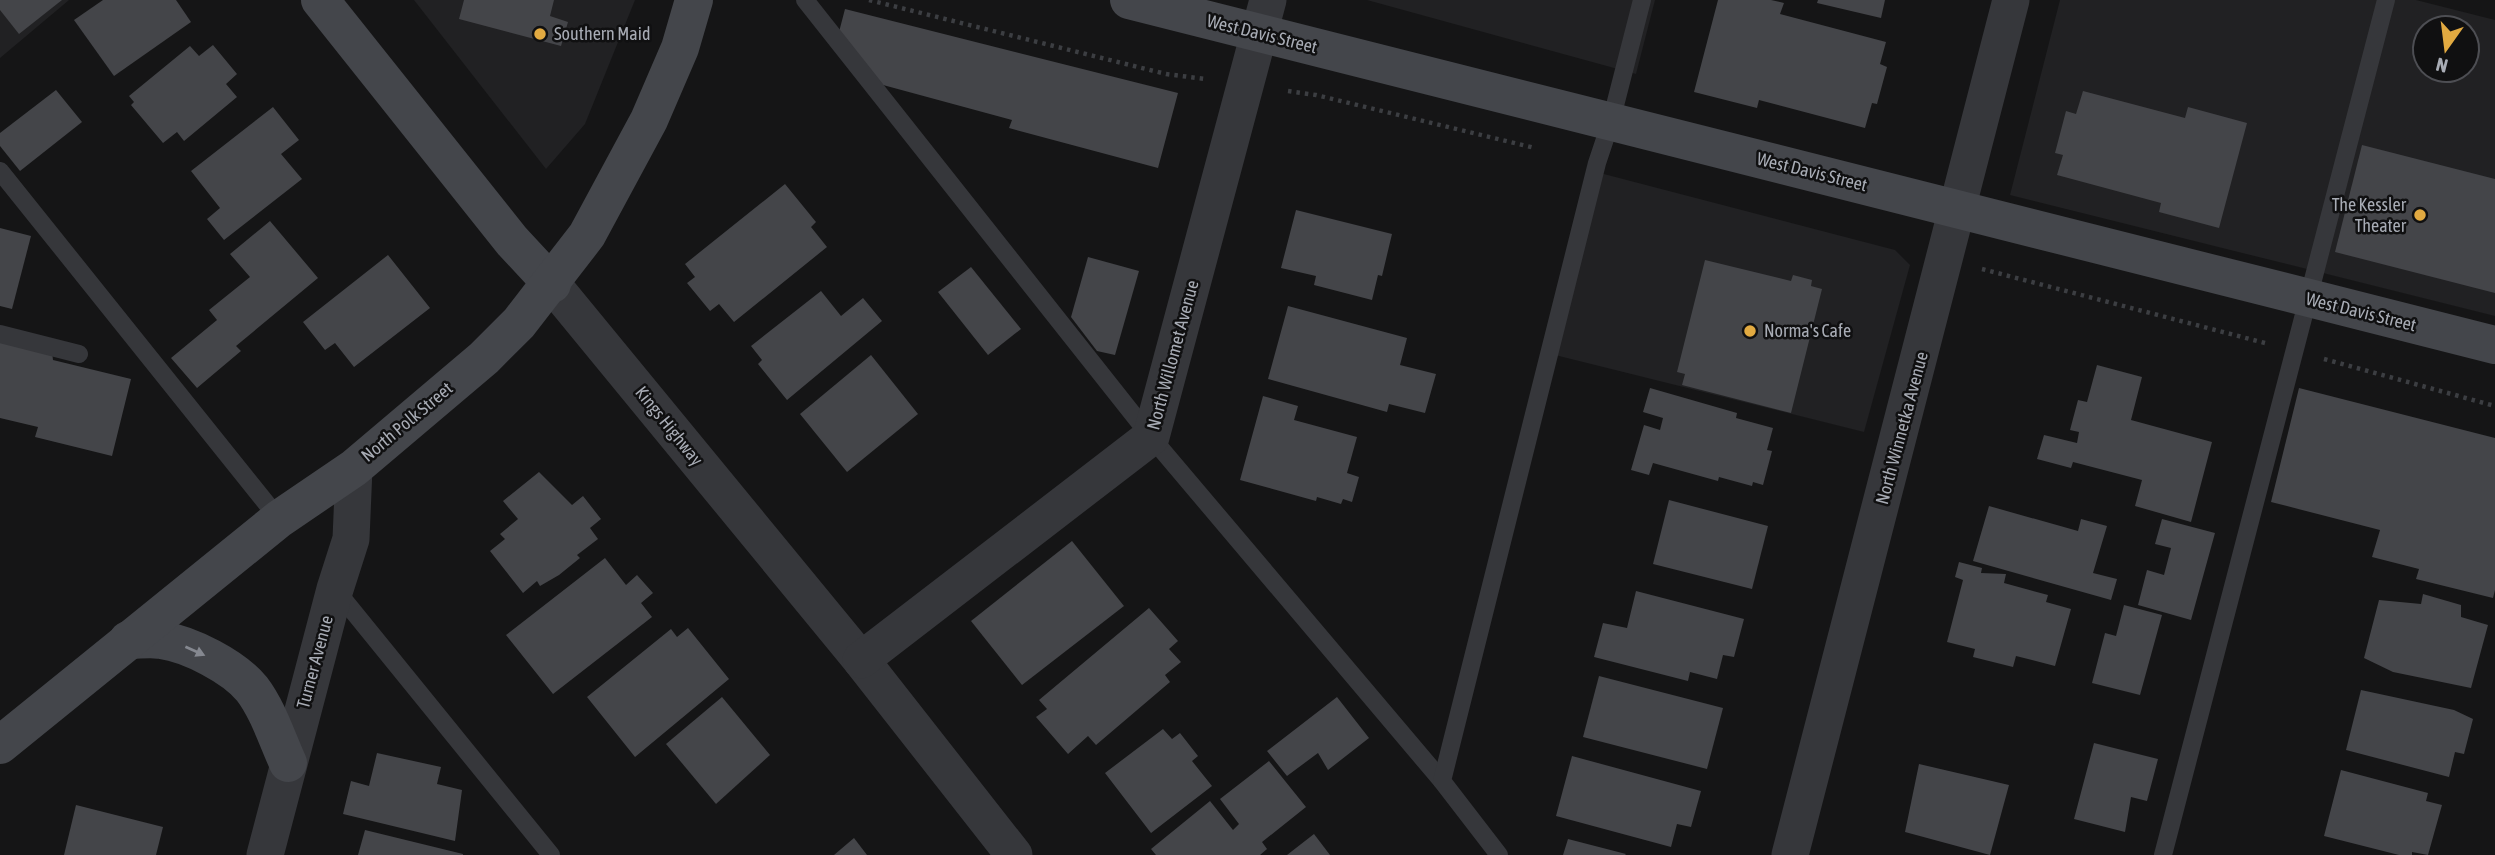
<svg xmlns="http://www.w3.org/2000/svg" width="2495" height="855" font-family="'Asap Condensed',sans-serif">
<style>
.built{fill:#212123;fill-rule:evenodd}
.building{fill:#444549}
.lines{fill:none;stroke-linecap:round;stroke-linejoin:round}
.path{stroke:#3c3e42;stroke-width:4.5;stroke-dasharray:3.5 5;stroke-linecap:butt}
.lane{stroke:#36373b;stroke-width:18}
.street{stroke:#36373b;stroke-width:37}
.secondary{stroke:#44464b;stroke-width:38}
.oneway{fill:#858890}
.poi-dot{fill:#e2aa41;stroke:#101011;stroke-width:2.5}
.labels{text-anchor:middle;stroke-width:5;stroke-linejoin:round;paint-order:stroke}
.poi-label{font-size:18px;fill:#a8acb5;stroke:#101011;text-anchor:start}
.street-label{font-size:18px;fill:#a8acb5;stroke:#101011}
</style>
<rect width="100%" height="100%" fill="#151516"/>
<!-- built -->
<g class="built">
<polygon points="0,0 69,0 0,58"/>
<polygon points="414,0 635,0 585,124 546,169"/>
<polygon points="1367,0 1655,0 1636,74"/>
<path d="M2060 0H2416L2495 20V316L2010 195ZM2425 28H2467V70H2425Z"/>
<polygon points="1600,173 1895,250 1910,265 1864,432 1555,355"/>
</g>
<!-- building -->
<g class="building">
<polygon points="0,0 62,0 19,34 0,10"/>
<polygon points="103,0 176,0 191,22 114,76 74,20"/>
<polygon points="464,0 554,0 550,16 568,22 561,46 459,19"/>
<polygon points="1718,0 1771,0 1784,3 1780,14 1886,42 1880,64 1887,67 1877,104 1872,103 1865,128 1759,100 1757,108 1694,92"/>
<polygon points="1818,0 1885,0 1881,18 1817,3"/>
<polygon points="845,9 1178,93 1158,168 1009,128 1012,120 883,85 839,32"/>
<polygon points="213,45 237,74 226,84 237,97 184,141 177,132 163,143 131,105 134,102 129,96 190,46 199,56"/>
<polygon points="56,90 82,122 20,171 0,146 0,133"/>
<polygon points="2083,91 2185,118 2188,107 2247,123 2219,228 2159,212 2161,203 2057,175 2063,155 2055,153 2066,111 2076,114"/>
<polygon points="273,107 299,140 281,154 302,179 224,240 207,219 220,208 191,171"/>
<polygon points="2362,145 2495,179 2495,293 2335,252"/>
<polygon points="785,184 816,222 811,227 827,247 734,322 719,304 710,311 687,283 695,277 685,264"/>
<polygon points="1296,210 1392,234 1382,276 1378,275 1372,300 1314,285 1316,276 1281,268"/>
<polygon points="270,221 318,278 236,346 241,351 197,388 171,358 217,320 209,310 250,277 230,254"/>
<polygon points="0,228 31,236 12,309 0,306"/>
<polygon points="388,255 430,308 354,367 335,343 325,350 303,322"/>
<polygon points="1088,257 1139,271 1115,355 1097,351 1071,317"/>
<polygon points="1705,260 1791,281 1793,275 1812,280 1811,286 1822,289 1791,413 1682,385 1685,374 1677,372"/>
<polygon points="971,267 1021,329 988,355 938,292"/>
<polygon points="821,291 841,316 863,298 882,321 787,400 758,364 762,360 751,346"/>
<polygon points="1288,306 1407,338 1400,365 1436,374 1425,413 1389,404 1387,412 1268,379"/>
<polygon points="0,339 52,352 53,360 131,379 112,456 35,437 38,427 0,418"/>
<polygon points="871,355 918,414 847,472 800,414"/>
<polygon points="2097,365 2142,377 2131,420 2212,442 2191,522 2135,506 2142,480 2073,462 2071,468 2037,459 2044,435 2077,443 2079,432 2070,430 2078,400 2087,402"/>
<polygon points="1650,388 1737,413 1736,418 1773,428 1767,450 1772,451 1763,485 1753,482 1752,486 1719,477 1718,481 1653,463 1649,475 1631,470 1644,425 1660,430 1663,418 1643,412"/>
<polygon points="2299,388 2495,438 2495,590 2493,598 2416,579 2419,569 2372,557 2380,530 2271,502"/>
<polygon points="1263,396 1298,406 1294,420 1357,437 1347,473 1359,477 1352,502 1343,499 1341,504 1317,497 1316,501 1240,480"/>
<polygon points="539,472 572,505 583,496 601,519 590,528 598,539 577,555 580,558 559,575 540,586 537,581 523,593 490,551 505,539 500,534 518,519 503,501"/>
<polygon points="1669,500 1768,526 1752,589 1653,564"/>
<polygon points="1989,506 2078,531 2081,519 2107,526 2093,573 2117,579 2111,600 1973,561"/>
<polygon points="2162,519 2215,533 2191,620 2138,605 2147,570 2164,575 2171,548 2155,544"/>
<polygon points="1072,541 1124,606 1022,685 971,621"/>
<polygon points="605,558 626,585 637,575 653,593 641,603 652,617 553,694 506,635"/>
<polygon points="1959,562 1982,568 1981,573 2006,574 2004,583 2048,595 2046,602 2071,609 2055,666 2016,656 2013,667 1973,657 1975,649 1947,642 1963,580 1955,577"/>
<polygon points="1636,591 1744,619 1734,657 1723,655 1717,679 1690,672 1688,681 1594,657 1603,623 1627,628"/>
<polygon points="2423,594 2461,605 2461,617 2488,625 2471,688 2393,672 2364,658 2379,600 2421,604"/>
<polygon points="2124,605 2162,615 2140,695 2092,683 2105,633 2116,636"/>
<polygon points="1149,608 1178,641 1169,649 1181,662 1165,675 1170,682 1096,745 1088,736 1068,754 1036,717 1047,709 1039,700"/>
<polygon points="688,628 729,679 635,757 587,697 671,629 677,637"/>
<polygon points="1599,676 1723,708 1707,769 1583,737"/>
<polygon points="2361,690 2454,710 2473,719 2464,754 2455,752 2449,777 2346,750"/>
<polygon points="722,697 770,755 716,804 666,744"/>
<polygon points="1337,697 1369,738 1328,770 1318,753 1287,776 1267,751"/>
<polygon points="1163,729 1172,739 1180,733 1198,756 1192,761 1212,786 1151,833 1105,773"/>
<polygon points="2094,743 2158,759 2147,801 2131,797 2125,832 2074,819"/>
<polygon points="377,753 441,767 437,784 462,790 455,841 343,814 351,781 369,786"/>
<polygon points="1572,756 1701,791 1691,827 1677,824 1671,847 1556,816"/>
<polygon points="1269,761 1306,807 1262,842 1267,849 1260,855 1156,855 1151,849 1210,801 1233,830 1239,824 1220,799"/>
<polygon points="1919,764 2009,785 1990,855 1905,832"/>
<polygon points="2341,770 2428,793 2426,801 2442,805 2428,855 2412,852 2412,855 2399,855 2324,836"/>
<polygon points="76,805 163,827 156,855 64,855"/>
<polygon points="365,830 463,854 463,855 358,855"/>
<polygon points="1314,834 1330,855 1287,855"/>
<polygon points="854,838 867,855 834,855"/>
<polygon points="1568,839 1626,854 1625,855 1563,855"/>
</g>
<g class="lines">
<!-- path -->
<g class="path">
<polyline points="869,0 1166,74 1205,79"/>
<polyline points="1288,91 1316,95 1535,148"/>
<polyline points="1982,269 2265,343"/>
<polyline points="2324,359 2495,406"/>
</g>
<!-- lane -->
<g class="lane">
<polyline points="805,0 1151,437 1442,781"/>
<polyline points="0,171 279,519"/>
<polyline points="0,334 79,354"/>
<polyline points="335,589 551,855"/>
<polyline points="1499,855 1442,781 1597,163 1611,121 1642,0"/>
<polyline points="2163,855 2386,0"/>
</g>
<!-- street -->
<g class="street">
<polyline points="552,284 861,660 1014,855"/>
<polyline points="861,660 1151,437 1268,0"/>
<polyline points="265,855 335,589 351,539 354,468"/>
<polyline points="1790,855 2011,0"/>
</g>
<!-- secondary -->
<g class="secondary">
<polyline points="320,0 512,241 552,284"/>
<polyline points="1129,0 2495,345"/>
<path d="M128 640C139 640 151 638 161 640 190 644 234 667 252 689 268 710 277 739 288 763"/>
<polyline points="0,745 279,519 354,468 484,358 519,323 587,235 649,120 680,48 694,0"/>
</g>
</g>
<!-- one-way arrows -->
<defs><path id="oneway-solid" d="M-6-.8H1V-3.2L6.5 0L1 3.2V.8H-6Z" transform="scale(1.75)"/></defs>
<use class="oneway" href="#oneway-solid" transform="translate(195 651) rotate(24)"/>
<!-- markers -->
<g class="poi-dot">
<circle cx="540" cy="34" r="7"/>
<circle cx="2420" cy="215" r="7"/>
<circle cx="1750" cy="331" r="7"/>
</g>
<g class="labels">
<!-- poi labels -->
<g class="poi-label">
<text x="554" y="40">Southern Maid</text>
<text x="2406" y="211" text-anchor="end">The Kessler<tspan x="2406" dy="21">Theater</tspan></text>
<text x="1764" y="337">Norma's Cafe</text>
</g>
<!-- street labels -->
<g class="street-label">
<text transform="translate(1262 34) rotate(14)" y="6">West Davis Street</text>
<text transform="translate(1812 172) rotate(14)" y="6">West Davis Street</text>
<text transform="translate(2361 312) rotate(14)" y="6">West Davis Street</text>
<text transform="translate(1173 355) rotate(-75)" y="6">North Willomet Avenue</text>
<text transform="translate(407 422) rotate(-40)" y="6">North Polk Street</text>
<text transform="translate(669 426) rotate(51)" y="6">Kings Highway</text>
<text transform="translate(1902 428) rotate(-75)" y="6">North Winnetka Avenue</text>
<text transform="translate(315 662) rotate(-75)" y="6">Turner Avenue</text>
</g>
</g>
<!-- north arrow -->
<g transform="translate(2446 49) rotate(194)"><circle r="33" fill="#101011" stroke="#4d4e53" stroke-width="2"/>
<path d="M0-5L12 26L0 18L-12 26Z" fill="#e2aa41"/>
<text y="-10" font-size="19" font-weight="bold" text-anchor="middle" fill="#a8acb5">N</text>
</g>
</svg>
